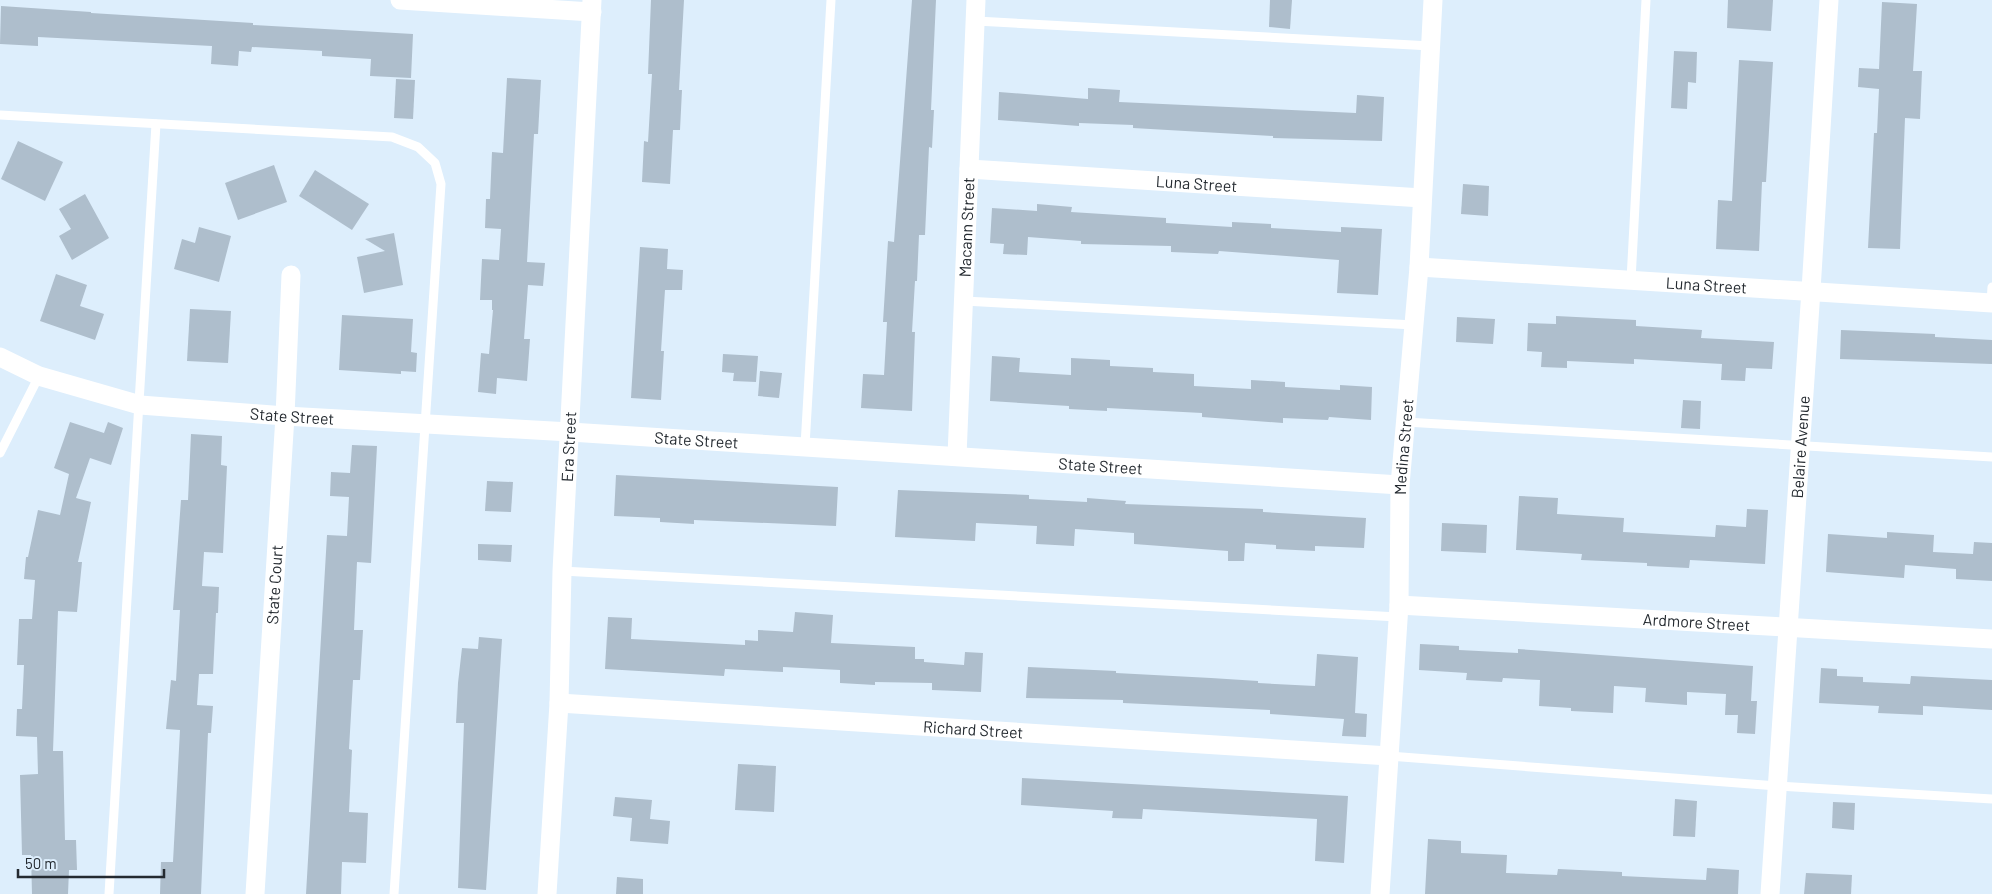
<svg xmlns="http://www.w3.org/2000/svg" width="1992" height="894" font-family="Barlow,sans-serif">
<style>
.building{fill:#aebecc}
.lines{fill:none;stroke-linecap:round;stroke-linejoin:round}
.lane{stroke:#fff;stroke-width:9}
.street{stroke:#fff;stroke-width:19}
.labels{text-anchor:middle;stroke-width:4;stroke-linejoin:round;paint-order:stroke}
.street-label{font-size:16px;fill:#242a30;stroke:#ddeefc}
</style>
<rect width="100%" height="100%" fill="#ddeefc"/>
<!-- building -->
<g class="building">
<polygon points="651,0 684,0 679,90 682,90 680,130 673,130 670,184 642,182 644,141 648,142 652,74 648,74"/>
<polygon points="912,0 936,0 931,110 934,110 932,148 929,147 925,235 919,235 917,281 915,281 912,332 915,332 912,411 861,408 863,374 884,375 887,322 883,322 888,241 894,242"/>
<polygon points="1270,0 1292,0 1290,29 1269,27"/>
<polygon points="1728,0 1773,0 1771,31 1727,28"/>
<polygon points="1882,2 1917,4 1913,71 1922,71 1920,119 1905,118 1900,249 1868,248 1874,133 1877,133 1879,89 1858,87 1859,68 1879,69"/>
<polygon points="1,6 91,12 91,13 253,23 253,25 413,34 411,78 370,76 371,59 322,56 322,51 252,47 251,52 239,51 238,66 211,64 212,46 38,37 38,46 0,44"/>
<polygon points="1674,51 1697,52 1696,83 1688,82 1687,109 1671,108"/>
<polygon points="1739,60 1773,62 1766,182 1762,182 1759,251 1716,249 1718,200 1732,201"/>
<polygon points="507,78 541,80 538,134 534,134 527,262 545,263 543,286 528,285 524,339 530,339 527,381 497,378 496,394 478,392 481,353 489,354 493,310 492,310 492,300 480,300 482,259 499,260 501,229 485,228 486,199 490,199 492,152 503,153"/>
<polygon points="396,79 415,80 413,119 394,118"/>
<polygon points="1088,88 1120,90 1119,102 1356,113 1357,95 1384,97 1382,141 1273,138 1273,136 1133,128 1133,125 1079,123 1079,126 998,120 999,92 1088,99"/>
<polygon points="18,141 63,162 45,201 1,179"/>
<polygon points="274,165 287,202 238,220 225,183"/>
<polygon points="315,170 369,204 352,230 299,196"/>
<polygon points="1463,184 1489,186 1488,216 1461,214"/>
<polygon points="85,194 109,238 72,260 59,236 71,229 59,209"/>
<polygon points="1037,204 1072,207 1071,212 1166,218 1166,223 1232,227 1232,222 1271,224 1271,228 1341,232 1341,227 1382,229 1378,295 1337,293 1339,260 1219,251 1218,254 1171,252 1171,246 1081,244 1081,241 1028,237 1027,255 1003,254 1004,244 990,243 992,208 1037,211"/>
<polygon points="199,227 231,236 219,282 174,269 182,239 195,243"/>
<polygon points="394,233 403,285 364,293 357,257 385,251 365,239"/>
<polygon points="640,247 668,249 667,269 683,270 682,290 665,290 661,351 664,351 661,400 631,398"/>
<polygon points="56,274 87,285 80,306 104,314 95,340 40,321"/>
<polygon points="190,309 231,311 228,363 187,361"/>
<polygon points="342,315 413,319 411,352 417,353 416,372 401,371 401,374 339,370"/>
<polygon points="1556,316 1636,320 1636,326 1702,330 1701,338 1774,342 1772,369 1746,368 1745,381 1721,380 1722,364 1634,359 1634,364 1567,361 1567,368 1541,367 1542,352 1527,351 1528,323 1556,324"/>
<polygon points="1457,317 1495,319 1493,344 1456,342"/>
<polygon points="1841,330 1935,334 1935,337 1992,340 1992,364 1840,359"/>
<polygon points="723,354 758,356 756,382 733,381 734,373 722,372"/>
<polygon points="992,356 1020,358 1019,372 1071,375 1071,358 1110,360 1110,366 1153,368 1153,372 1194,374 1194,386 1251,389 1251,380 1285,382 1285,387 1340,390 1340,385 1372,387 1371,420 1329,417 1328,420 1283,418 1283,423 1202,417 1202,413 1107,408 1107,411 1069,409 1069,406 990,401"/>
<polygon points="760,371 782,373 779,398 758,396"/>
<polygon points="1683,400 1701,401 1700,429 1681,428"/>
<polygon points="70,422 104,433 108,422 123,428 111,465 90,458 76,498 91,502 78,562 82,562 77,612 58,611 53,751 63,751 65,840 76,840 77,870 69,870 68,894 32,894 31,855 22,855 20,775 38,774 37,737 16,736 17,709 22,709 24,665 17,665 19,619 32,619 35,580 24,579 26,557 28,557 38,510 60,515 69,474 54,468"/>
<polygon points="191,434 222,436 221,465 227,466 223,553 204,552 202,586 219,587 218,613 216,613 213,674 199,674 197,705 213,706 211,733 208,733 201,894 160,894 161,862 173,862 180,730 166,729 171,680 176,681 180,610 173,610 181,500 188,500"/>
<polygon points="352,445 377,446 371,563 357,562 354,630 363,630 360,680 353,680 349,749 352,750 349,812 368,813 366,863 342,862 341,894 306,894 327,535 347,536 349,497 330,496 331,472 350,473"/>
<polygon points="616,475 838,487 836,526 694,520 694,524 660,522 660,518 614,516"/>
<polygon points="487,481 513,482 511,512 485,511"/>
<polygon points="898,490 1029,495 1029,499 1087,502 1087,498 1126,501 1125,504 1263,509 1263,512 1366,518 1364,548 1315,546 1315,551 1276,549 1276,545 1245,543 1244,561 1228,561 1228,551 1134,544 1134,533 1075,529 1074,546 1036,544 1037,526 976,523 975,541 895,537"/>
<polygon points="1519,496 1558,498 1557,514 1624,518 1623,532 1715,537 1716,525 1746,527 1747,509 1768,510 1765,564 1690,560 1689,568 1647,566 1647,563 1581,560 1582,554 1516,550"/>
<polygon points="1442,523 1487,525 1486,553 1441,551"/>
<polygon points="1887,532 1934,535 1933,552 1973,554 1974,542 1992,543 1992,581 1956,579 1956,569 1905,565 1904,578 1826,572 1828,534 1887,538"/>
<polygon points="478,544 512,545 511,562 478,560"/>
<polygon points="795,612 833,615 831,643 915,647 915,659 924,659 924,662 964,665 965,652 983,653 981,692 932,690 932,683 875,682 875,685 840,683 840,670 783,667 783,672 725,669 724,676 605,669 608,617 632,618 631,639 745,645 745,640 758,641 758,630 793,632"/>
<polygon points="479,637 502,639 486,890 458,888 464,723 456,723 458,683 462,648 478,649"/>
<polygon points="1420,644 1459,646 1459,650 1518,653 1518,649 1753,666 1751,701 1757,701 1755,734 1737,733 1738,715 1725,715 1726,694 1687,692 1687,705 1645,702 1646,688 1614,686 1613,713 1571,711 1571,708 1539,706 1540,680 1503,678 1502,682 1466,680 1467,673 1419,670"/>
<polygon points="1317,654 1358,657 1355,713 1367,714 1366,737 1342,736 1344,719 1270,714 1270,710 1123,703 1123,700 1026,698 1028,667 1116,671 1116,673 1211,678 1258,681 1258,683 1315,686"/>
<polygon points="1821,668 1837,669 1837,676 1863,677 1863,682 1910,684 1911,676 1992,680 1992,710 1923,706 1923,715 1878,713 1879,706 1819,703"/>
<polygon points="738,764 776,766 774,812 735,810"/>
<polygon points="1022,778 1348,796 1344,863 1315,861 1317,819 1143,809 1142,819 1112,818 1113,811 1021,805"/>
<polygon points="615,797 652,800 650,819 670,821 668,844 630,841 632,818 613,816"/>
<polygon points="1675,799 1697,801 1695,837 1673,836"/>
<polygon points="1833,802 1855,803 1854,830 1832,828"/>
<polygon points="1428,839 1461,841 1461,853 1507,855 1506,873 1557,875 1558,869 1622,872 1622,876 1706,880 1707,868 1739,870 1738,894 1425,894"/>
<polygon points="1806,873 1852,875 1851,894 1804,894"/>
<polygon points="617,877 643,879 643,894 616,894"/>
</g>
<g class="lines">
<!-- lane -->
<g class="lane">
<polyline points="976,21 1431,46"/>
<polyline points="0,115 392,137 418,147 435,163 441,184 394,894"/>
<polyline points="1631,280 1646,0"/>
<polyline points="964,301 1414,325"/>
<polyline points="1991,303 1992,287"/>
<polyline points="1406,422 1992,457"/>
<polyline points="805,446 831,0"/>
<polyline points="0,453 39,376"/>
<polyline points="562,571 1398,617"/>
<polyline points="1389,756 1777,786 1992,799"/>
<polyline points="109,894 156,124"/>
</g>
<!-- street -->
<g class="street">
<polyline points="400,0 592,12"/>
<path id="s1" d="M969 169 1422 198"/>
<path id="s2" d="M1419 267 1992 303"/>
<path id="s3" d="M0 357 39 376 140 405 285 416 570 432 1400 485"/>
<path id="s4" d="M957 456 976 0"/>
<path id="s5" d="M1399 605 1992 639"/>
<path id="s6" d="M559 703 1389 756"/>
<path id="s7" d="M255 894 285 416 291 275"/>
<path id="s8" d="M547 894 559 703 562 571 592 0"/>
<path id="s9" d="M1380 894 1399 605 1400 485 1419 267 1433 0"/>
<path id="s10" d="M1770 894 1811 290 1829 0"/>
</g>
</g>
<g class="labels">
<!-- street labels -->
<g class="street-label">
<text dy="6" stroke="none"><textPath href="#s1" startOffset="228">Luna Street</textPath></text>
<text dy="6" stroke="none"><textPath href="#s4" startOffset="229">Macann Street</textPath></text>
<text dy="6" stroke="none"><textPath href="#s2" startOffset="288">Luna Street</textPath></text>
<text dy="6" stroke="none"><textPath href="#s3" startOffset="301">State Street</textPath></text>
<text dy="6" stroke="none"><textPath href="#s3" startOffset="706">State Street</textPath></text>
<text dy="6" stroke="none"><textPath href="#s8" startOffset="448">Era Street</textPath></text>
<text dy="6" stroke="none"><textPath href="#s9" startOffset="448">Medina Street</textPath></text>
<text dy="6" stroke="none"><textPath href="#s10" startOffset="448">Belaire Avenue</textPath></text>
<text dy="6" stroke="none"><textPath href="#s3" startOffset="1111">State Street</textPath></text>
<text dy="6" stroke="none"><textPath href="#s7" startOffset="310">State Court</textPath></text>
<text dy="6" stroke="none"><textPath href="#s5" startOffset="298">Ardmore Street</textPath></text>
<text dy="6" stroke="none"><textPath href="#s6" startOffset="415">Richard Street</textPath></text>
</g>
</g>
<!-- scale -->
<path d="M18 869v8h146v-8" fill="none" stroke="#242a30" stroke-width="2.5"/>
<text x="25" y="869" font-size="15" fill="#242a30" stroke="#ddeefc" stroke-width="4" paint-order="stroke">50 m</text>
</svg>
